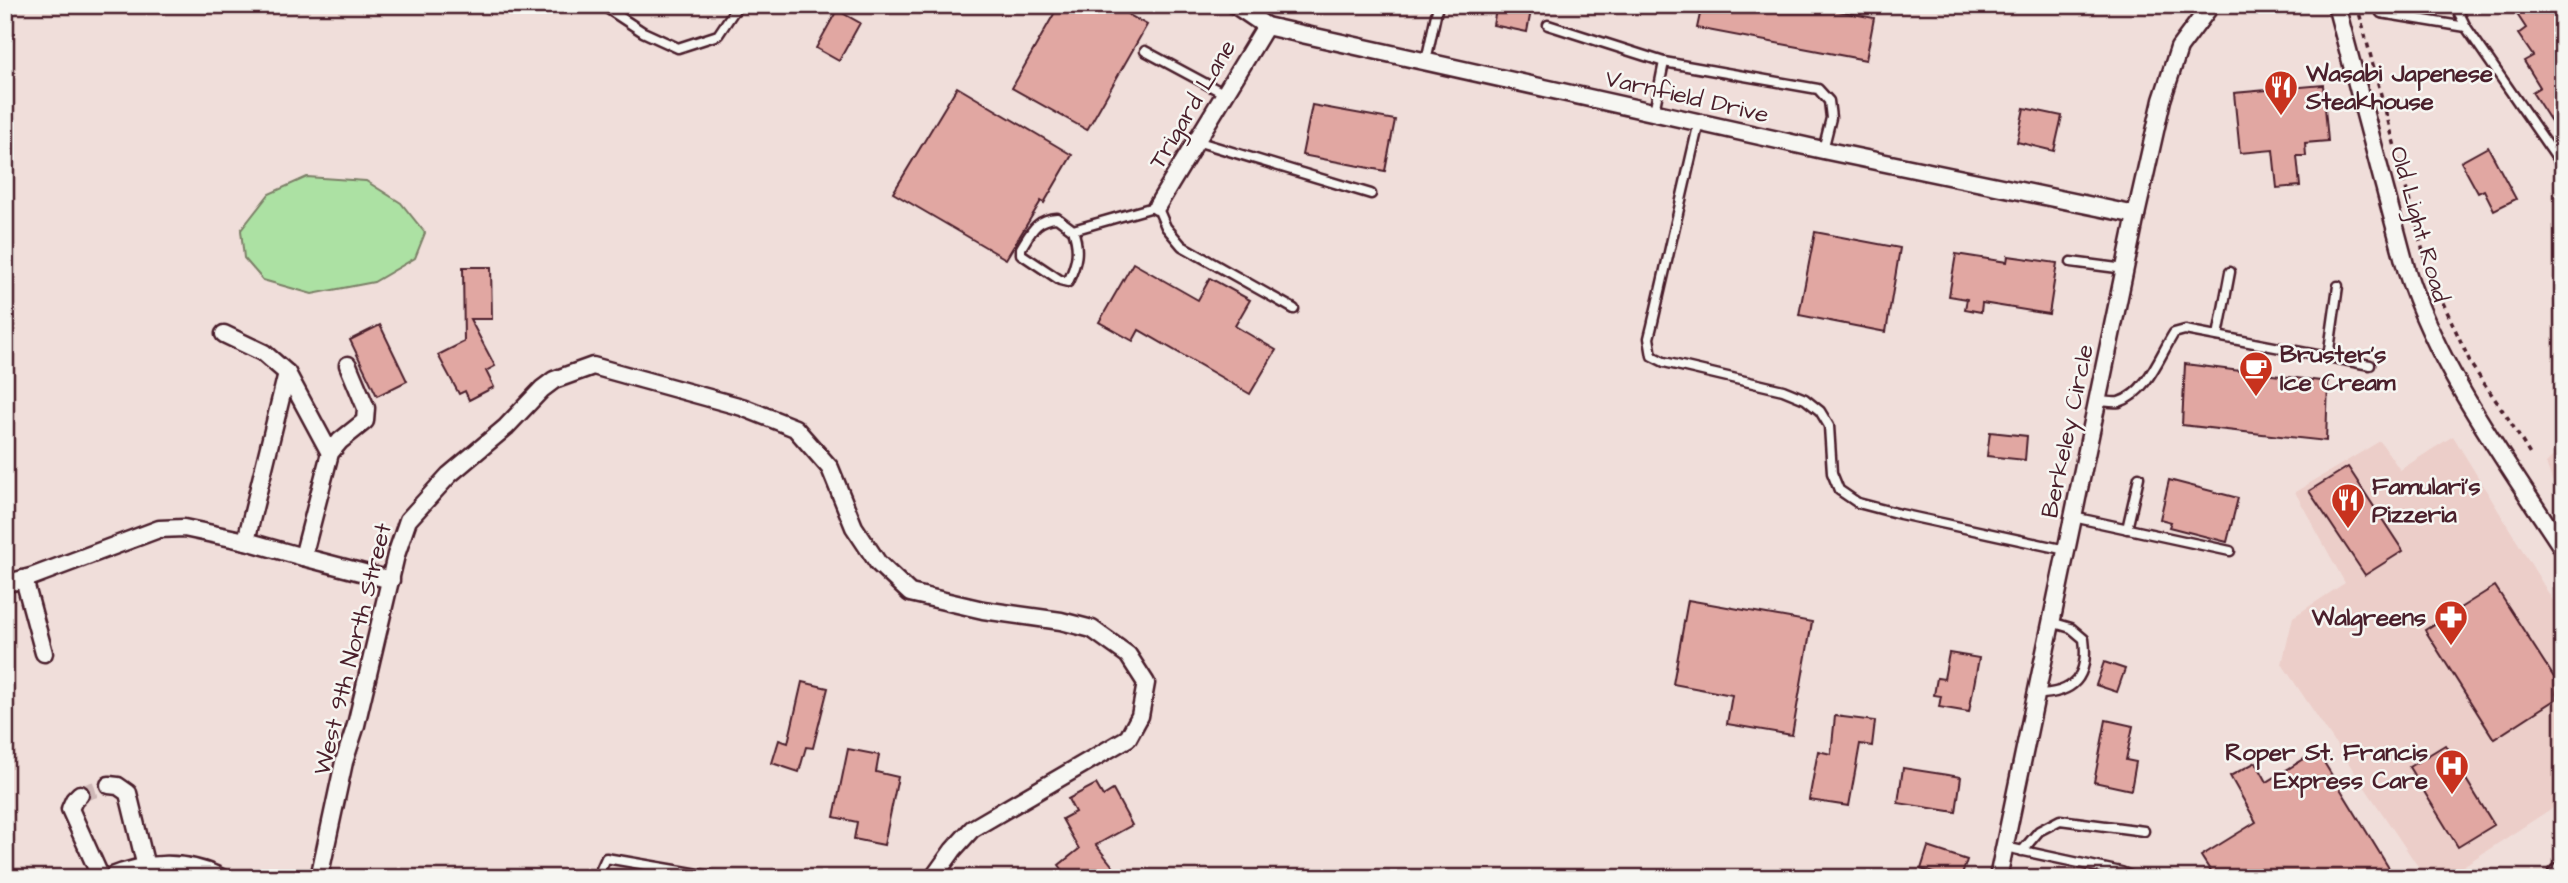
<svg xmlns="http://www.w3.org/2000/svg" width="2568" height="883" font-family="'Architects Daughter',sans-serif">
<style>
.built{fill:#eccec9}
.green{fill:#ace1a3;stroke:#7b8067;stroke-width:2}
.building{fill:#e1a7a2;stroke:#4a1f2b;stroke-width:2}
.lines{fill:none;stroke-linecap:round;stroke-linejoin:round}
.minor-tunnel{stroke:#cfb8b7;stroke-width:16;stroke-dasharray:16 8;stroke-linecap:butt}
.service-casing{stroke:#4a1f2b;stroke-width:13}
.minor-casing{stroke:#4a1f2b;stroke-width:21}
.primary-casing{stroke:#4a1f2b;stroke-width:32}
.path{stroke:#4a1f2b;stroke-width:3.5;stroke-dasharray:5 5;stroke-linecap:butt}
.service{stroke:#f6f6f2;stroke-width:8}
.minor{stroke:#f6f6f2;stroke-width:16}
.primary{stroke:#f6f6f2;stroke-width:26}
.labels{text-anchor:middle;stroke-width:5;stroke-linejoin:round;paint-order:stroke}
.poi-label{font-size:24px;font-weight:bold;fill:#4a1f2b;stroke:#f6f6f2;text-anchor:start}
.street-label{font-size:24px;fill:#4a1f2b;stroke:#f6f6f2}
</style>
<rect width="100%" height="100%" fill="#f0deda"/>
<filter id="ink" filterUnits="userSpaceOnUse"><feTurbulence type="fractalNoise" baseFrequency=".0143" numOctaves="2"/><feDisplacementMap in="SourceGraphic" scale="14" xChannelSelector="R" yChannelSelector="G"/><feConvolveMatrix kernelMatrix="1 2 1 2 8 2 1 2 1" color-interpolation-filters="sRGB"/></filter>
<g filter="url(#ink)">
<!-- built -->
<g class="built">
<polygon points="2453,436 2563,617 2563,801 2451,874 2423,874 2282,664 2293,617 2345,583 2295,492 2380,441 2400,470"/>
<polygon points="2563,447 2563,498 2552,480 2546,463"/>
</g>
<!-- green -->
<polygon class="green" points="307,177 366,181 401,203 425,233 415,258 374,282 312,294 263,280 244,258 241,230 269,194"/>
<!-- building -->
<g class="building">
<polygon points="1059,5 1111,5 1147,25 1087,130 1012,88"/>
<polygon points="1497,5 1532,5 1527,32 1493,25"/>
<polygon points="1702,5 1808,5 1874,18 1866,60 1697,28"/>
<polygon points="2511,5 2563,5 2563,140 2532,92 2540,87 2524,61 2533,56 2518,34 2526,28"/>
<polygon points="837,10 860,23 839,61 816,48"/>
<polygon points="2323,85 2328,141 2305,143 2306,156 2297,156 2300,186 2277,188 2273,150 2240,153 2234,93"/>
<polygon points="957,87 1072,155 1044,203 1041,201 1006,259 893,193"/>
<polygon points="1312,105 1395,120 1385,171 1302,155"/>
<polygon points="2024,108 2062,116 2054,151 2017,142"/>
<polygon points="2488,147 2516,199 2494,210 2484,190 2478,193 2461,162"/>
<polygon points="1815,232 1900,248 1886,332 1799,315"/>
<polygon points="1956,254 2007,262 2008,256 2057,263 2049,314 1982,303 1981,312 1965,309 1967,299 1949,296"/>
<polygon points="1133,263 1198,300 1210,278 1250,300 1235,326 1276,350 1250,394 1139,330 1133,341 1099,322"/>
<polygon points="463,267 491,267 492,319 470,319 495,366 486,371 494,387 469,400 465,391 459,394 438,355 464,342"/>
<polygon points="380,325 407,381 377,396 350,340"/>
<polygon points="2185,364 2328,382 2326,441 2182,425"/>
<polygon points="1990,432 2027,436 2025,460 1987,456"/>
<polygon points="2348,467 2403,551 2365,575 2309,491"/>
<polygon points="2169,480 2238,498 2227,542 2169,527 2171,522 2160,519"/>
<polygon points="2495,586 2557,682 2556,699 2494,739 2425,630"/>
<polygon points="1688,600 1812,622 1792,735 1727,724 1732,695 1673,684"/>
<polygon points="1949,653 1979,658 1969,712 1939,707 1941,696 1934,695 1937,678 1944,679"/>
<polygon points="2104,662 2125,669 2117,692 2096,685"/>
<polygon points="802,682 828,688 813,748 806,747 799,772 772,763 779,740 788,743"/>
<polygon points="1835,716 1875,721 1872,746 1860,744 1849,806 1809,800 1818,751 1831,754"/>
<polygon points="2106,720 2133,726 2126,760 2136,762 2131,790 2094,782"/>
<polygon points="2445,745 2494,825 2458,847 2409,767"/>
<polygon points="848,749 879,755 876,772 898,777 884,845 854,839 857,822 834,817"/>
<polygon points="2317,751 2395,878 2215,878 2201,856 2256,822 2230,776 2256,762 2267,782"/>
<polygon points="1903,768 1961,777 1956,812 1898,803"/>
<polygon points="1096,784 1103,796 1113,790 1132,825 1096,845 1122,878 1069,878 1059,865 1079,849 1062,819 1075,812 1068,799"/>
<polygon points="1928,847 1967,860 1961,878 1948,878 1921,869"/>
</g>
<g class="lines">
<!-- minor-tunnel -->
<polyline class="minor-tunnel" points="80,794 109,785"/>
<!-- service casing -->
<g class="service-casing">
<g id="service">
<polyline points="602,5 643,32 678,48 718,35 738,5"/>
<polyline points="2455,5 2466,27 2563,167"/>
<polyline points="2381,13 2466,27"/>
<polyline points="1548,25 1664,62 1818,89 1829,101 1831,118 1823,150"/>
<polyline points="1145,51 1225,94"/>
<polyline points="1426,61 1438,5"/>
<polyline points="1654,112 1664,62"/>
<polyline points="1699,122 1652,326 1649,338 1652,356 1664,362 1783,390 1805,399 1820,411 1829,426 1832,473 1839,490 1858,503 1900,514 2066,550"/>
<polyline points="1196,141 1371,194"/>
<path d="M1073 230C1080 250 1077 263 1068 282L1060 280 1021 254V248C1031 232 1036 219 1057 218L1073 230 1157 206 1166 227 1182 246 1294 309"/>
<polyline points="2071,262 2125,269"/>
<polyline points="2218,336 2230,272"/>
<polyline points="2328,357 2338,286"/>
<path d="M2097 401C2103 401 2113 403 2119 402 2147 393 2160 355 2174 333L2185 330 2370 365"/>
<polyline points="2073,517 2230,551"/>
<polyline points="2127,529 2139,477"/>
<path d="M2036 694C2074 694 2089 677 2084 639L2071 628 2051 622"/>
<polyline points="2005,847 2121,872 2135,878"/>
<polyline points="2022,851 2039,831 2060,820 2144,831"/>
<polyline points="597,878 606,858 722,878"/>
</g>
</g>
<!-- minor casing -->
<g class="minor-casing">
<g id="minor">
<polyline points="1235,5 1266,26 1823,150 2136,215"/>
<path d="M2336 5 2407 272C2439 370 2507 463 2563 549"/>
<polyline points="1157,206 1266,26"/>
<polyline points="224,334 264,353 287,373 330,453"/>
<polyline points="348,365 366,408 365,421 340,441 330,453 303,557 391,580"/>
<polyline points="287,373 246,541 303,557"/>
<polyline points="24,579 44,653"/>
<polyline points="5,581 12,582 31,577 159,529 184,528 246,541"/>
<polyline points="109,785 118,786 128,793 148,875"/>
<polyline points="80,794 74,800 70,809 101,878"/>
<path d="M107 878C145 862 185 859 222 878"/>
<polyline points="319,878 344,762 356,725 396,555 408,520 449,475 506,427 542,389 554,380 593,366 742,407 795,428 830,468 854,527 878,563 910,593 983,610 1061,621 1092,629 1128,655 1146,683 1140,716 1128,738 972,829 953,850 933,878"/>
<polyline points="1998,878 2136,215 2162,100 2179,48 2211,5"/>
</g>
</g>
<!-- primary casing -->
<g class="primary-casing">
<polyline id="primary" points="2561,878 2563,876"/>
</g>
<!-- path -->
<polyline class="path" points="2357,5 2428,270 2472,366 2508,418 2532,458"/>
<!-- service -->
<use href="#service" class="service"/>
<!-- minor -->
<use href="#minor" class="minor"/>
<!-- primary -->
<use href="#primary" class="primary"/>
</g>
</g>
<!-- icons -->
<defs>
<g id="restaurant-pin" transform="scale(1.75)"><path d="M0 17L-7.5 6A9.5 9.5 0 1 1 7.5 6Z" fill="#c8321e" stroke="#f6f6f2"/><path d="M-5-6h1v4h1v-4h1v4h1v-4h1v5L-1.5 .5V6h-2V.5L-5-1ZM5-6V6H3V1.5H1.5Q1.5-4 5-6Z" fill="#fff"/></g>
<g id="cafe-pin" transform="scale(1.75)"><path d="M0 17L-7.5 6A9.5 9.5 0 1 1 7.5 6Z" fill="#c8321e" stroke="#f6f6f2"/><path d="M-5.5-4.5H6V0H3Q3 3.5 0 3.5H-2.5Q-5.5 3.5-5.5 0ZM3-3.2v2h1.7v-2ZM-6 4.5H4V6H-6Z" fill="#fff"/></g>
<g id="pharmacy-pin" transform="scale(1.75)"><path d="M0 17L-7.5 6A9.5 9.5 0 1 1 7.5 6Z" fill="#c8321e" stroke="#f6f6f2"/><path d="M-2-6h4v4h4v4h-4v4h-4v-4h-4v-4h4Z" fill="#fff"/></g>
<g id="hospital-pin" transform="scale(1.75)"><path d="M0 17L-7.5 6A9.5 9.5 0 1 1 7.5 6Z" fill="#c8321e" stroke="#f6f6f2"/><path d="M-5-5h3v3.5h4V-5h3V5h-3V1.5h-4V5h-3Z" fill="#fff"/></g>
</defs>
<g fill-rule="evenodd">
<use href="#restaurant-pin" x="2281" y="87"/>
<use href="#cafe-pin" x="2256" y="368"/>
<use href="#restaurant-pin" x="2348" y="500"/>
<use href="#pharmacy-pin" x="2451" y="617"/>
<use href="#hospital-pin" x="2452" y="766"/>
</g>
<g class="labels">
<!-- poi labels -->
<g class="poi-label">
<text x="2306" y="81">Wasabi Japenese<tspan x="2306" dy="28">Steakhouse</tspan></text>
<text x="2280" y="362">Bruster's<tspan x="2280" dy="28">Ice Cream</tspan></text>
<text x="2372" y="494">Famulari's<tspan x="2372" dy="28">Pizzeria</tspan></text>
<text x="2426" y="625" text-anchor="end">Walgreens</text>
<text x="2428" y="760" text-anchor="end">Roper St. Francis<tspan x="2428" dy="28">Express Care</tspan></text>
</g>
<!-- street labels -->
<g class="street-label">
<text transform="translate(1687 96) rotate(13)" y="8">Varnfield Drive</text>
<text transform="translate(1192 104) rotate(-59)" y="8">Trigard Lane</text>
<text transform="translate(2420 224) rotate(74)" y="8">Old Light Road</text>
<text transform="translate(2067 431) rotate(-78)" y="8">Berkeley Circle</text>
<text transform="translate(352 649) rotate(-76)" y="8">West 9th North Street</text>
</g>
</g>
<!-- margin -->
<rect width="2568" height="883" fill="none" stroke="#f6f6f2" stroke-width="28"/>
<rect x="14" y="14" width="2540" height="855" fill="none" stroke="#4a1f2b" stroke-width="2.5" filter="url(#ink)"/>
</svg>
